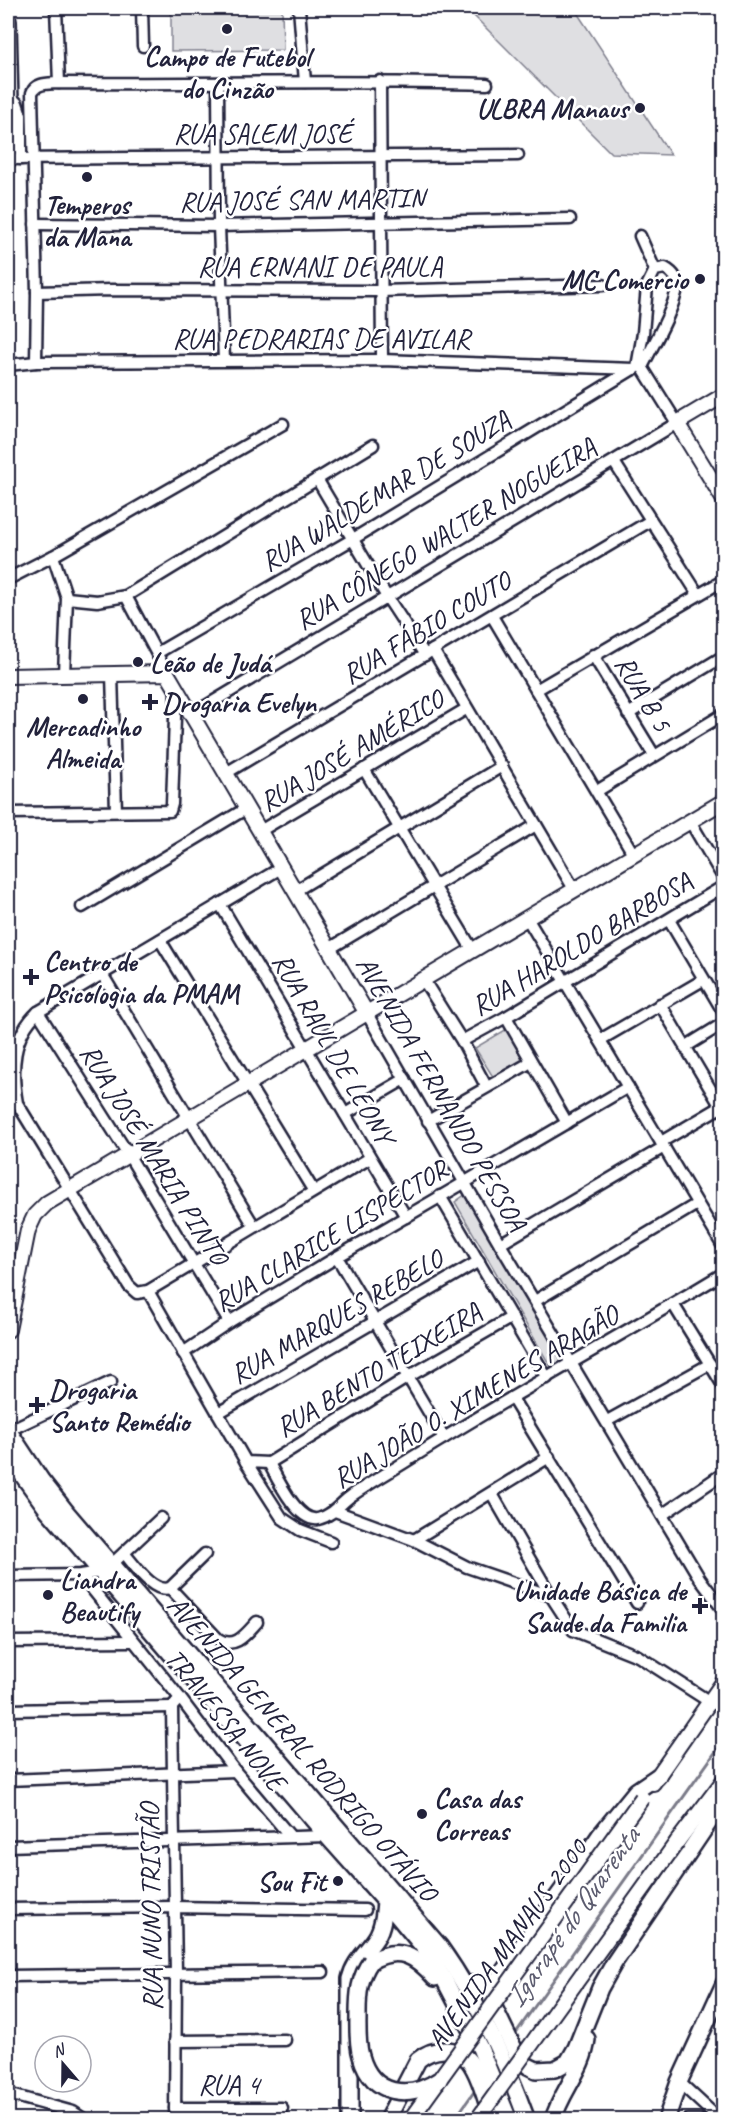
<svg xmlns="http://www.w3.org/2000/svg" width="731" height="2127" font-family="Caveat,sans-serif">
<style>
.green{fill:#dfdfe2;stroke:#80808e;stroke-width:1.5}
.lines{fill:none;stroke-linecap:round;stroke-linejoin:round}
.stream{stroke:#7a7a88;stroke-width:3}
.minor-casing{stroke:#22223b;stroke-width:15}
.tertiary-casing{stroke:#22223b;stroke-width:18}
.secondary-casing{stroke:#22223b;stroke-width:20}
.minor{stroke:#fff;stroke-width:10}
.tertiary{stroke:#fff;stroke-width:14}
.secondary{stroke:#fff;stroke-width:15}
.tertiary-bridge-casing{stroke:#22223b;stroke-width:18;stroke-linecap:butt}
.secondary-bridge-casing{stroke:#22223b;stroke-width:20;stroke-linecap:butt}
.tertiary-bridge{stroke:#fff;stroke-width:14}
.secondary-bridge{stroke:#fff;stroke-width:15}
.poi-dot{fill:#22223b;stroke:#fff;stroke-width:2}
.labels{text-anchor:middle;stroke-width:5;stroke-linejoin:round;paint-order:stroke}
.poi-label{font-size:28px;font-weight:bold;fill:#22223b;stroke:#fff;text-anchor:start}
.street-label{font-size:28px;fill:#22223b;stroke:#fff}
.water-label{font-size:30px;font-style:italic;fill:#5c5c6f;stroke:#fff}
</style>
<rect width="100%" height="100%" fill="#fff"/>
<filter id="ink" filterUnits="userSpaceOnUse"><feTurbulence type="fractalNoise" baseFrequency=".0167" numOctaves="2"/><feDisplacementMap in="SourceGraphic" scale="12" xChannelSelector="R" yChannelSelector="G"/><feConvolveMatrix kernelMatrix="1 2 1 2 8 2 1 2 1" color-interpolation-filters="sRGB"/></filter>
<g filter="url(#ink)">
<!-- green -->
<g class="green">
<polygon points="171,8 282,8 283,50 171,51"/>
<polygon points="466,8 574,8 671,155 611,153"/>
<polygon points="507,1029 526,1060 495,1080 475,1048"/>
<polygon points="466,1194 565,1360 552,1369 455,1202"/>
</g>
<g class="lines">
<!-- stream -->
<g class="stream">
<polyline points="513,2037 724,1740"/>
<polyline points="454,2120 476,2089"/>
</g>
<!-- minor casing -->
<g class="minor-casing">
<g id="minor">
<polyline points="56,8 59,83"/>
<polyline points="142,8 143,46"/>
<polyline points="299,8 305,82"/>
<polyline points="380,81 382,360"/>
<polyline points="218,84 219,226 224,360"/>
<polyline points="8,98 14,100 17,103 21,115 21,159"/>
<polyline points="8,159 518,155"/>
<polyline points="35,224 219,226 570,219"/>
<polyline points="640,236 655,270"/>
<polyline points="37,292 111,290 380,291 603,285"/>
<path d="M36 362 37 292 32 93C36 82 50 84 59 83 202 84 345 80 487 84"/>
<polyline points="8,365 36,362 382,360 634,369"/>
<path d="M637 367 643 333 647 286 655 270 665 268C672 272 678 278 677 287 675 308 652 347 642 367"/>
<polyline points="614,462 698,594"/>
<polyline points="317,479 387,597 425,655"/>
<polyline points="53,556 67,598 64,674"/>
<polyline points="8,579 53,556 283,424"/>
<polyline points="126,596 167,673"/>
<polyline points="67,598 97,601 126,596 373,445"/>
<polyline points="492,616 634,855"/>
<polyline points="433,650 574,889"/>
<polyline points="157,653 353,539 633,369"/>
<polyline points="593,655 654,755"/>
<polyline points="112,674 116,811"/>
<polyline points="536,690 724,580"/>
<polyline points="628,714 724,656"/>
<polyline points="191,715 677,423 642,367"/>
<polyline points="364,769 472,949"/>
<polyline points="226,773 650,521"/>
<polyline points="597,791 724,714"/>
<polyline points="8,813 170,811 172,804 176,689"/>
<polyline points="690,821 724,879"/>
<polyline points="260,831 466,709"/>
<path d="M281 868 38 1012C12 1036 11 1070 17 1103L129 1286 137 1293 148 1291 370 1158"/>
<polyline points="295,891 502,766"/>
<polyline points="220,904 406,1217"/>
<polyline points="82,907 247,808"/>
<polyline points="527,918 724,1248"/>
<polyline points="669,920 724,1013"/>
<polyline points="160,940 313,1190"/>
<polyline points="329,949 536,825"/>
<polyline points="102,974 254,1226"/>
<polyline points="423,979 462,1041 486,1086"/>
<polyline points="660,1004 724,1112"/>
<polyline points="38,1012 128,1154 229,1322"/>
<polyline points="366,1012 500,1244 700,1579 724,1611"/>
<polyline points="506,1017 567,1123"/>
<polyline points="600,1040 703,980"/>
<polyline points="462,1041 506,1017 724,886"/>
<polyline points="685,1047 724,1023"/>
<polyline points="345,1114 405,1079"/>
<polyline points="428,1121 526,1065 530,1061"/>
<polyline points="661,1142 724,1105"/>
<polyline points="440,1196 547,1378"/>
<polyline points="500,1244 664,1147"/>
<polyline points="337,1257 444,1438"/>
<polyline points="148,1291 246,1462 269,1463"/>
<polyline points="535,1301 697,1204"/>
<polyline points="673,1304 724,1387"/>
<polyline points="183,1353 229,1322 337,1257 628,1087"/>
<polyline points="512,1398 637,1603"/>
<polyline points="218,1413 479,1261"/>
<polyline points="607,1421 710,1364"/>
<polyline points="8,1427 18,1426 111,1382"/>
<polyline points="246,1462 282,1518 300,1530 331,1542"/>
<path d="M269 1463C277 1478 297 1522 318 1519 332 1516 341 1503 351 1496 371 1482 393 1470 413 1457 515 1393 621 1336 724 1273"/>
<polyline points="269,1463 408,1377 512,1317"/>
<polyline points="492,1494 551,1596"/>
<polyline points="335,1511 414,1540 467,1567 551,1596 573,1630 638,1656 710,1702"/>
<polyline points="662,1515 724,1473"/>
<polyline points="414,1540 549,1457"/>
<path d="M124 1553C134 1564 153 1594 170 1588L205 1554"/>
<polyline points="111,1565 161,1518"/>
<polyline points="81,1575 180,1698 235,1771 290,1836"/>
<polyline points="8,1576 81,1575 100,1572"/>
<path d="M170 1588 218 1639C235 1650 246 1634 257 1622"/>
<polyline points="8,1642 133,1641"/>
<polyline points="8,1710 172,1707"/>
<polyline points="8,1780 235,1771"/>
<polyline points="8,1846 327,1836"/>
<polyline points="8,1909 173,1907 365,1910"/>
<polyline points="8,1976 323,1972"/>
<polyline points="175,2041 285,2040"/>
<polyline points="679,2082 720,2120"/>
<polyline points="8,2094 73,2112 85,2120"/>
<polyline points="175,2108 282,2108"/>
<polyline points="175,2120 176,1974 172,1707 180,1698"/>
<polyline points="688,2120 699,2120"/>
</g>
</g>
<!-- tertiary casing -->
<g class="tertiary-casing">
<g id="tertiary">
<polyline points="724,395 677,423 724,500"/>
<polyline points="8,676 167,673 366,1012"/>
<polyline points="8,1330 28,1230 35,1215 47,1203 724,801"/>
<polyline points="653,1783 724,1681"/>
<polyline points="677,1842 724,1780"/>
</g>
</g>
<!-- secondary casing -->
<g class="secondary-casing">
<g id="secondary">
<polyline points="8,21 10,103 8,159"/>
<path d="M8 1430 41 1480 67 1513 440 1947C477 1999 505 2060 527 2120"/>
<polyline points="8,1455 47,1509 327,1836 385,1901 425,1949 444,1979 480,2048 509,2120"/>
<path d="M371 1961C399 1945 416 1956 435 1978"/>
<polyline points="497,1980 491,1991 492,2003 518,2057 528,2066 536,2070 555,2069 568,2062 576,2048 600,1988 614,1963 724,1800"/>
<polyline points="464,1984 487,1984 497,1980 563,1889 600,1835 636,1791 658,1776"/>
<path d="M350 2120V1979C354 1961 367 1952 376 1938 383 1927 384 1914 385 1901"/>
<path d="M387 2120 418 2060C432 2048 456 2045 469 2061 480 2075 487 2103 492 2120"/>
<path d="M553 2120C561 2091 584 2069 587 2039"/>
<polyline points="666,2120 679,2082 724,1984"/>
</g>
</g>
<!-- minor -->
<use href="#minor" class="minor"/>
<!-- tertiary -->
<use href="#tertiary" class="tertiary"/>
<!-- secondary -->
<use href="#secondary" class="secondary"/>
<!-- tertiary-bridge casing -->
<g class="tertiary-bridge-casing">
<g id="tertiary-bridge">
<polyline points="410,2120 642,1798"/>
<polyline points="477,2120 677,1842"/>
</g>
</g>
<!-- secondary-bridge casing -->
<g class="secondary-bridge-casing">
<path id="secondary-bridge" d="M371 1961C359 1978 358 1994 358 2014 358 2028 357 2043 361 2056 372 2096 409 2100 439 2080"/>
</g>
<!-- tertiary-bridge -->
<use href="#tertiary-bridge" class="tertiary-bridge"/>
<!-- secondary-bridge -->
<use href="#secondary-bridge" class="secondary-bridge"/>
</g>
</g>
<!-- markers -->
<g class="poi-dot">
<circle cx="227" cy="29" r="6"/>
<circle cx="640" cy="108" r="6"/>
<circle cx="87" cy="177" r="6"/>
<circle cx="700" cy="279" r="6"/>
<circle cx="138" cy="662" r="6"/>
<circle cx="83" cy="699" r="6"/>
<path d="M147 693h6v6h6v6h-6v6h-6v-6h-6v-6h6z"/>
<path d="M28 968h6v6h6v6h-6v6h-6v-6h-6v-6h6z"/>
<path d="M34 1396h6v6h6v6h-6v6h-6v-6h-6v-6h6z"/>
<circle cx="48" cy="1595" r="6"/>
<path d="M697 1597h6v6h6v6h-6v6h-6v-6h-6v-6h6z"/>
<circle cx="422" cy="1814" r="6"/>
<circle cx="338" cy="1881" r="6"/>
</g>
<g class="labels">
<!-- poi labels -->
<g class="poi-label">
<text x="227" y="66" text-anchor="middle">Campo de Futebol<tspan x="227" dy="32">do Cinzão</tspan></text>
<text x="628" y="118" text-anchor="end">ULBRA Manaus</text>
<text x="87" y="214" text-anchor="middle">Temperos<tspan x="87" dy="32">da Mana</tspan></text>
<text x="688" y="289" text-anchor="end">MC Comercio</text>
<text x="150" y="672">Leão de Judá</text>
<text x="162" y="712">Drogaria Evelyn</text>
<text x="83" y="736" text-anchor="middle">Mercadinho<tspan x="83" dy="32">Almeida</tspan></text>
<text x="44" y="971">Centro de<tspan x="44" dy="32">Psicologia da PMAM</tspan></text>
<text x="49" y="1399">Drogaria<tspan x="49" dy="32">Santo Remédio</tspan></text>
<text x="60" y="1589">Liandra<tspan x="60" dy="32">Beautify</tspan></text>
<text x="686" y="1600" text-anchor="end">Unidade Básica de<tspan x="686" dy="32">Saude da Familia</tspan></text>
<text x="434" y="1808">Casa das<tspan x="434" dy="32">Correas</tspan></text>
<text x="326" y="1891" text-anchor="end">Sou Fit</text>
</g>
<!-- street labels -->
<g class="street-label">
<text x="263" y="143">RUA SALEM JOSÉ</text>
<text transform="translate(302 199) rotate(-1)" y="10">RUA JOSÉ SAN MARTIN</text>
<text x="320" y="276">RUA ERNANI DE PAULA</text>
<text x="321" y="348">RUA PEDRARIAS DE AVILAR</text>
<text transform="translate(385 490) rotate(-31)" y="10">RUA WALDEMAR DE SOUZA</text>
<text transform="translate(445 533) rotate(-31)" y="10">RUA CÔNEGO WALTER NOGUEIRA</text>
<text transform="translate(426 627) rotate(-31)" y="10">RUA FÁBIO COUTO</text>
<text transform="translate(644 693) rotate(59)" y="10">RUA B 5</text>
<text transform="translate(351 750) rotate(-31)" y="10">RUA JOSÉ AMÉRICO</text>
<text transform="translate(581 943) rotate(-31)" y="10">RUA HAROLDO BARBOSA</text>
<text transform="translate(334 1048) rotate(60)" y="10">RUA RAUL DE LEONY</text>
<text transform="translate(442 1093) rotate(60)" y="10">AVENIDA FERNANDO PESSOA</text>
<text transform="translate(155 1154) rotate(58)" y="10">RUA JOSÉ MARIA PINTO</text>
<text transform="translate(330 1235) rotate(-31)" y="10">RUA CLARICE LISPECTOR</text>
<text transform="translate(336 1316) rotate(-30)" y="10">RUA MARQUES REBELO</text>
<text transform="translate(378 1369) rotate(-31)" y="10">RUA BENTO TEIXEIRA</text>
<text transform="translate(475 1396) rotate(-31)" y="10">RUA JOÃO O. XIMENES ARAGÃO</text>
<text transform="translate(226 1719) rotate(51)" y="10">TRAVESSA NOVE</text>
<text transform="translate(303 1748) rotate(49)" y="10">AVENIDA GENERAL RODRIGO OTÁVIO</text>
<text transform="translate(150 1907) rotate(-91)" y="10">RUA NUNO TRISTÃO</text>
<text transform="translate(506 1944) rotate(-54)" y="10">AVENIDA MANAUS 2000</text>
<text x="229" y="2094">RUA 4</text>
</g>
<!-- water labels -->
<g class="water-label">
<text transform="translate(572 1917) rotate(-55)" y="10">Igarapé do Quarenta</text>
</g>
</g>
<!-- margin -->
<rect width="731" height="2127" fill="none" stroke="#fff" stroke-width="30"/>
<rect x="15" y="15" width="701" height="2097" fill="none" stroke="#22223b" stroke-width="2" filter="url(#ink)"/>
<!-- north arrow -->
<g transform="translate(63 2064) rotate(340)"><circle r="28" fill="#ffffff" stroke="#a7a7b1" stroke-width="1.5"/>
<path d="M0-4.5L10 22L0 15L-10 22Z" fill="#22223b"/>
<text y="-9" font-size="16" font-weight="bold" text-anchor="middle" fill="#22223b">N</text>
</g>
</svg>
